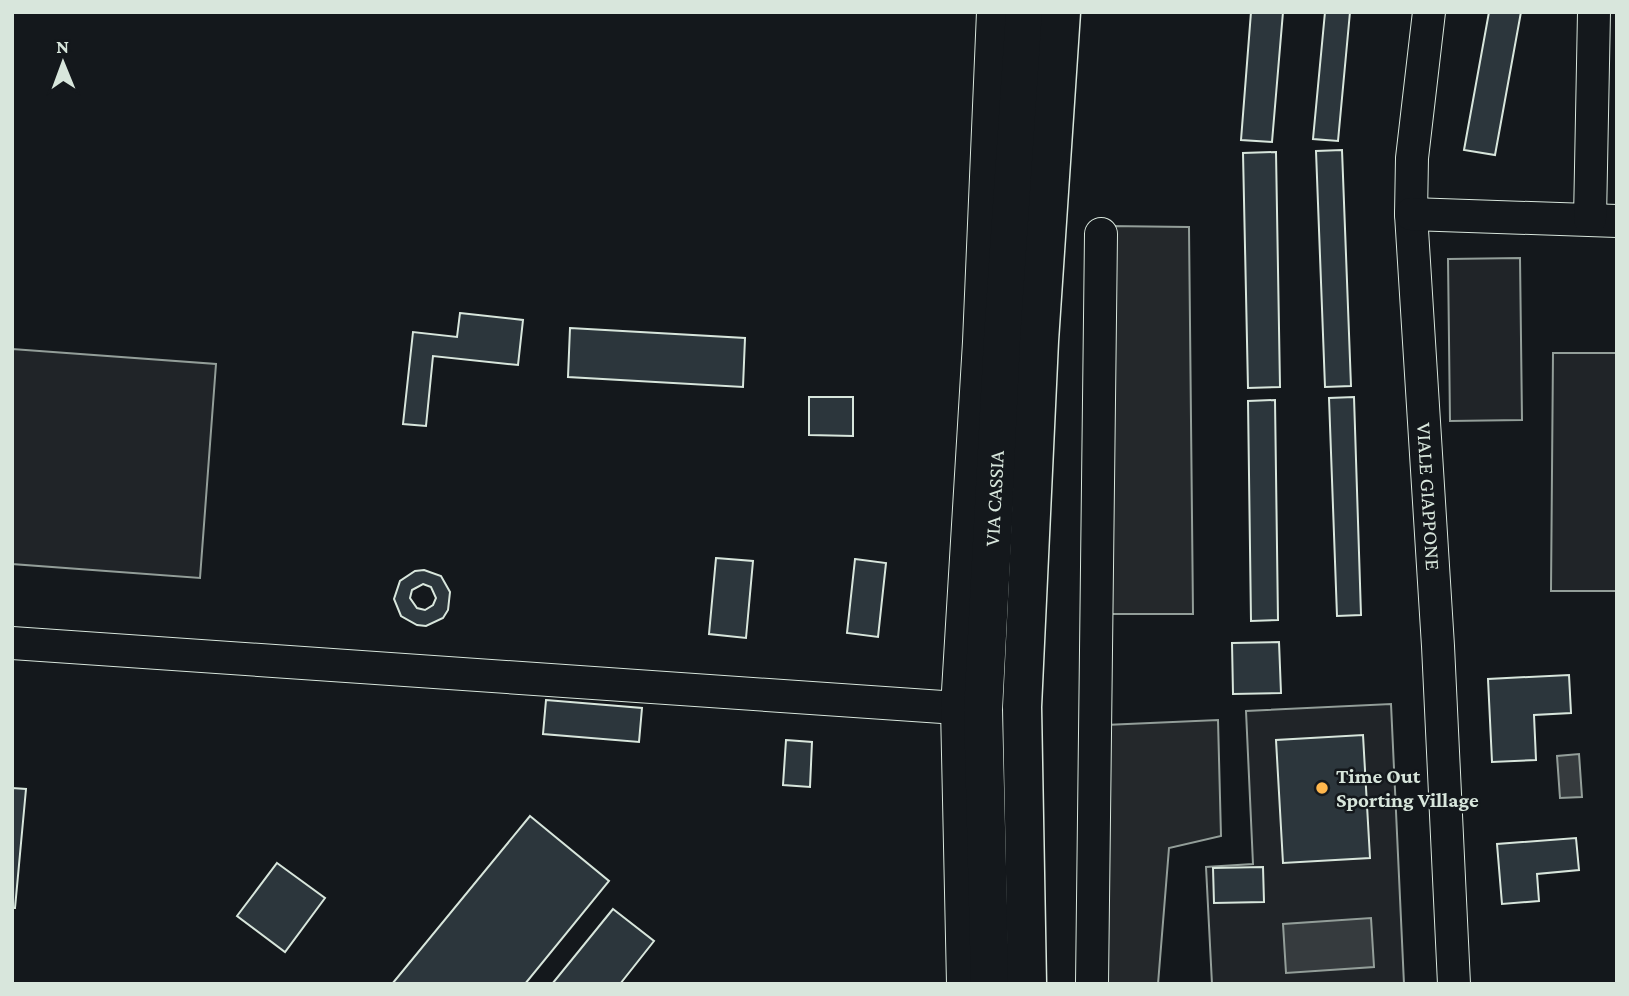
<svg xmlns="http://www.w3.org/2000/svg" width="1629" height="996" font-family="'Crimson Pro',serif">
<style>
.green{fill:#202428;stroke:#939e99;stroke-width:2}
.parking{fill:#24282b;stroke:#939e99;stroke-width:2}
.water{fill:#363b3e;stroke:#939e99;stroke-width:2}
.building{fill:#2c363c;stroke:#d8e6dc;stroke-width:2;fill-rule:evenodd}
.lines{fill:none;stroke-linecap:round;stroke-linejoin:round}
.minor-casing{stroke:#d8e6dc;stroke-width:34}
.highway-casing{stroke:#d8e6dc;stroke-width:41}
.minor{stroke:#14181c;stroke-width:32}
.highway{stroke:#14181c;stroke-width:38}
.poi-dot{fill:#ffb74d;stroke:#14181c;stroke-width:2.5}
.labels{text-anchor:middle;stroke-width:5;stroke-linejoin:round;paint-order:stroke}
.street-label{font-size:21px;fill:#d8e6dc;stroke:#14181c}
.poi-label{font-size:21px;font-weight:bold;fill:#d8e6dc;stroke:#14181c;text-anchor:start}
</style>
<rect width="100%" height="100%" fill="#14181c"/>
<!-- green -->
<g class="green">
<polygon points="1520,258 1522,420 1450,421 1448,259"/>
<polygon points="12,349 216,364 200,578 12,564"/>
<polygon points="1553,353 1617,353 1617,591 1551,591"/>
<polygon points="1391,704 1404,984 1212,984 1206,867 1253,864 1246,711"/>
</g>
<!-- parking -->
<g class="parking">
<polygon points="1108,226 1189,227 1193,614 1102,614"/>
<polygon points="1218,720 1221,836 1169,848 1158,984 1106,984 1105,725"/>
</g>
<!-- water -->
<g class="water">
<polygon points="1579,754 1582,797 1560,798 1557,756"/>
<polygon points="1371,918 1374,967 1286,973 1283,924"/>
</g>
<!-- building -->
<g class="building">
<polygon points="1251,12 1283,12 1272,142 1241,140"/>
<polygon points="1325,12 1350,12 1338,141 1313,139"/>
<polygon points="1489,12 1521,12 1495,155 1464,150"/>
<polygon points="1342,150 1351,386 1325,387 1316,151"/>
<polygon points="1276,152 1280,387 1248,388 1243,153"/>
<polygon points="460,313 523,320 518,365 433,356 426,426 403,424 413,332 457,337"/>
<polygon points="570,328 745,338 743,387 568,377"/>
<polygon points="809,397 853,397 853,436 809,435"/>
<polygon points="1354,397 1361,615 1337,616 1329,398"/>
<polygon points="1275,400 1278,620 1251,621 1248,401"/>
<polygon points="716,558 753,561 746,638 709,634"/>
<polygon points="855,559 886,563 878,637 847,633"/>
<path d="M424 570 441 576 450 592 448 610 443 618 426 626 417 625 401 616 394 599 400 581 415 571ZM423 584 431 587 436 598 433 605 425 610 417 608 410 598 412 590Z"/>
<polygon points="1279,642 1281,693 1233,694 1232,643"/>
<polygon points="1569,675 1571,713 1534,715 1536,760 1492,762 1488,679"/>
<polygon points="546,700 642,708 639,742 543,734"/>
<polygon points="1363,735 1370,858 1283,863 1276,740"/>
<polygon points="786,740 812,742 810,787 783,785"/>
<polygon points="12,788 26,789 15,908 12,908"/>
<polygon points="530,816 609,881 525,984 392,984"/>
<polygon points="1576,838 1579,870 1537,874 1539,901 1502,904 1497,844"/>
<polygon points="277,863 325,898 285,952 237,916"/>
<polygon points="1263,867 1264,902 1214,903 1213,868"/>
<polygon points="613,909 654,941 620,984 552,984"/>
</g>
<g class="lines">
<!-- minor casing -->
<g class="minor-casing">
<g id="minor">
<path id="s1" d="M1429 12 1412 158 1411 214 1438 646 1454 984"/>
<polyline points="1411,214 1617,221"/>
<polyline points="1590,219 1594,12"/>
<polyline points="12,643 957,708"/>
<polyline points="963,984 957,708 979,342 993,12"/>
<polyline points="1092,984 1101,234"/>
</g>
</g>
<!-- highway casing -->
<g class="highway-casing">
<g id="highway">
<path id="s2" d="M990 984 983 710 1003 338 1025 12"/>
<polyline points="1027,984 1022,707 1039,341 1061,12"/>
</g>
</g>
<!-- minor -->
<use href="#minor" class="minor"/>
<!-- highway -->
<use href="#highway" class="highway"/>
</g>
<!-- markers -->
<circle class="poi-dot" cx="1322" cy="788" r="7"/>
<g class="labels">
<!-- street labels -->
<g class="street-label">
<text dy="7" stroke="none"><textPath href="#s2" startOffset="486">VIA CASSIA</textPath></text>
<text dy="7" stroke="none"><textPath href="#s1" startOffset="486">VIALE GIAPPONE</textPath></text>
</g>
<!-- poi labels -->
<g class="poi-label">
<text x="1336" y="783">Time Out<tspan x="1336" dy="24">Sporting Village</tspan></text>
</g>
</g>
<!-- border -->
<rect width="1629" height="996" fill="none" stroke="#d8e6dc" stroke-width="28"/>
<!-- north arrow -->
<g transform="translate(63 63) rotate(359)" stroke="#14181c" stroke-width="5" paint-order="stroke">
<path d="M0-5L12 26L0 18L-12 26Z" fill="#d8e6dc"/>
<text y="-10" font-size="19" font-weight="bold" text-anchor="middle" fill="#d8e6dc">N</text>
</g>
</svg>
